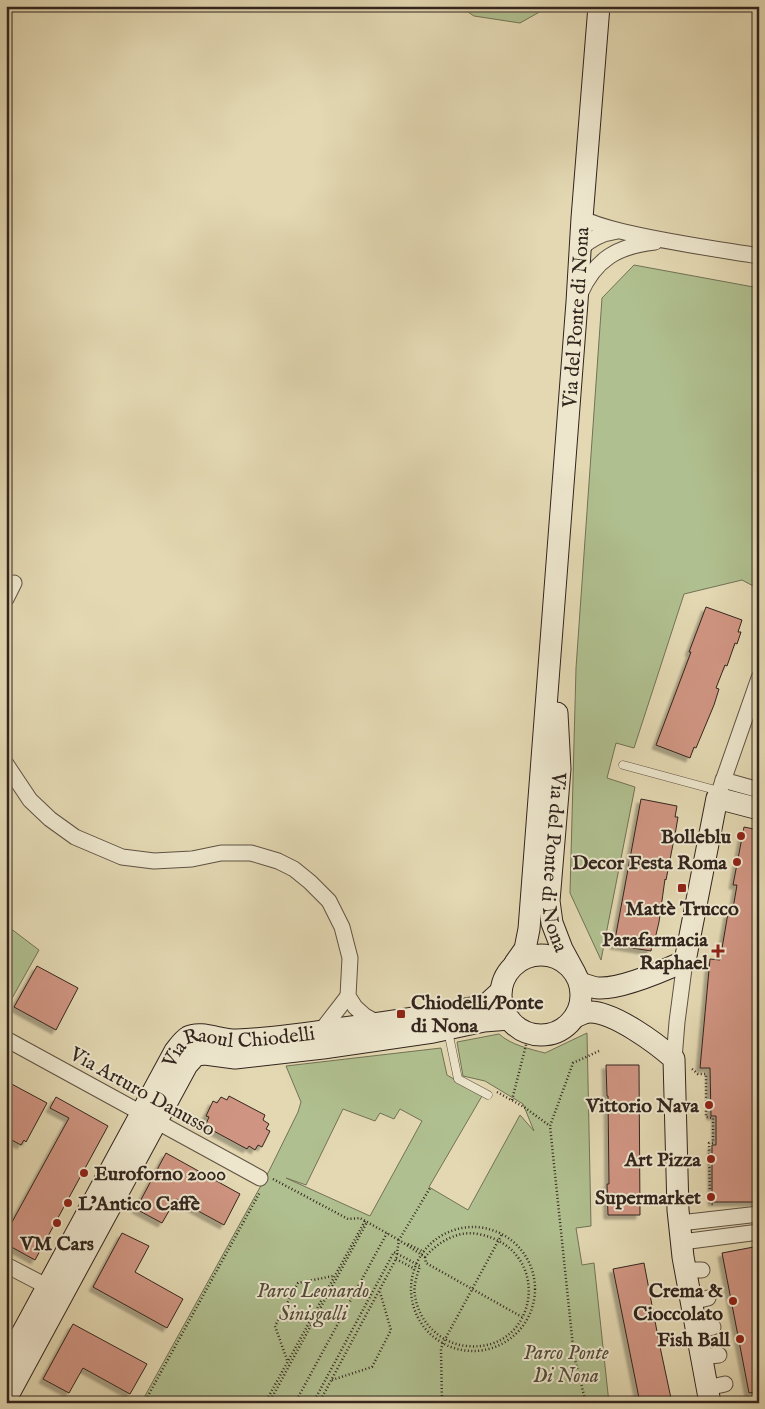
<svg xmlns="http://www.w3.org/2000/svg" width="765" height="1409" font-family="'IM FELL English',serif">
<style>
.green{fill:#b0bf8f;stroke:#727256;fill-rule:evenodd}
.building{fill:#d09582;stroke:#33251e;filter:url(#shadow)}
.lines{fill:none;stroke-linecap:round;stroke-linejoin:round}
.lane-casing{stroke:#5f5243;stroke-width:9}
.street-casing{stroke:#5f5243;stroke-width:17}
.secondary-casing{stroke:#33251e;stroke-width:23}
.path{stroke:#33251e;stroke-width:2.5;stroke-dasharray:1 2.5;stroke-linecap:butt}
.lane{stroke:#ede6cd;stroke-width:8}
.street{stroke:#ede6cd;stroke-width:15}
.secondary{stroke:#ede6cd;stroke-width:21}
.poi-dot{fill:#8f2418;stroke:#ede6cd;stroke-width:2}
.labels{text-anchor:middle;stroke-width:4;stroke-linejoin:round;paint-order:stroke}
.street-label{font-size:20px;fill:#33251e;stroke:#ede6cd}
.poi-label{font-size:20px;font-weight:bold;fill:#33251e;stroke:#ede6cd;text-anchor:end}
.park-label{font-size:20px;font-style:italic;fill:#524c3a;stroke:#ede6cd}
</style>
<defs>
<filter id="shadow"><feDropShadow dx="-4" dy="4" stdDeviation="1" flood-color="#0004"/></filter>
</defs>
<rect width="100%" height="100%" fill="#e3d8b2"/>
<filter id="stains"><feTurbulence type="fractalNoise" baseFrequency=".004" numOctaves="4"/><feColorMatrix values="0 0 0 0 .2 0 0 0 0 .09 0 0 0 0 .02 0 0 0 .5 -.17"/></filter>
<radialGradient id="worn" r=".72"><stop offset=".6" stop-color="#630" stop-opacity="0"/><stop offset="1" stop-color="#630" stop-opacity=".3"/></radialGradient>
<!-- green -->
<g class="green">
<polygon points="459,6 550,6 520,23 474,16"/>
<polygon points="634,265 759,288 759,589 742,580 684,594 634,748 616,743 607,778 635,787 601,960 570,893 576,668 602,298"/>
<polygon points="6,925 39,950 6,1009"/>
<path d="M587 1033 591 1226 576 1228 582 1265 594 1263 609 1403H141L269 1171 298 1112 301 1102 286 1066 441 1048 447 1075 482 1096 429 1187 468 1210 520 1115 534 1131 523 1104 485 1081 463 1076 457 1042 499 1034C511 1045 530 1049 545 1053ZM343 1109 375 1121 380 1113 394 1119 400 1109 422 1121 370 1216 286 1178 306 1185Z"/>
</g>
<!-- building -->
<g class="building">
<polygon points="706,607 742,620 738,632 741,632 737,644 735,643 727,666 725,665 716,688 719,689 714,705 696,748 694,747 690,758 656,745 691,652 689,652"/>
<polygon points="641,799 677,806 675,817 678,817 676,829 666,880 665,879 659,922 655,939 653,938 651,951 614,945"/>
<polygon points="744,827 759,830 759,1115 754,1115 755,1144 759,1144 759,1202 712,1202 712,1145 716,1145 716,1116 711,1116 710,1068 700,1068 710,959 720,960 728,913 732,914 737,885 733,885"/>
<polygon points="37,966 78,988 56,1030 14,1007"/>
<polygon points="606,1065 639,1065 640,1215 608,1215 607,1184 609,1184 608,1096 607,1096"/>
<polygon points="6,1081 47,1103 26,1142 24,1140 21,1145 6,1137"/>
<polygon points="229,1096 265,1115 263,1120 269,1124 266,1129 270,1131 262,1147 258,1145 255,1150 249,1146 247,1149 210,1129 212,1127 206,1124 209,1117 206,1116 213,1101 217,1103 221,1097 227,1100"/>
<polygon points="56,1097 108,1126 35,1260 6,1244 6,1233 69,1118 50,1108"/>
<polygon points="166,1153 240,1194 224,1225 176,1199 162,1223 136,1209"/>
<polygon points="122,1233 149,1246 135,1272 183,1299 167,1328 93,1287"/>
<polygon points="759,1246 759,1348 756,1348 759,1359 759,1391 749,1393 722,1253"/>
<polygon points="644,1263 659,1342 672,1403 640,1403 613,1269"/>
<polygon points="73,1324 147,1364 130,1394 83,1368 69,1393 43,1379"/>
</g>
<g class="lines">
<!-- lane casing -->
<g class="lane-casing">
<g id="lane">
<polyline points="623,765 719,791"/>
<polyline points="448,1031 458,1079 488,1095"/>
</g>
</g>
<!-- street casing -->
<g class="street-casing">
<g id="street">
<path d="M582 218C596 226 613 229 629 233 672 243 716 249 759 256"/>
<path d="M580 249C590 239 603 233 617 231"/>
<path d="M580 294C595 259 618 246 655 242"/>
<polyline points="6,599 14,583"/>
<polyline points="6,764 30,800 50,819 75,837 122,857 154,861 192,859 221,853 251,853 278,861 294,869 310,882 329,901 342,927 350,958 348,996 355,1007 365,1016 378,1023"/>
<polyline points="723,780 759,790"/>
<polyline points="717,798 759,678"/>
<polyline points="321,1031 348,996"/>
<polyline points="6,1039 260,1178"/>
<polyline points="674,1059 677,1022 685,961"/>
<polyline points="680,1223 759,1214"/>
<polyline points="682,1242 759,1232"/>
<polyline points="6,1265 56,1291"/>
<polyline points="685,1270 702,1270"/>
<polyline points="691,1302 708,1298"/>
<polyline points="696,1330 713,1327"/>
<polyline points="701,1357 719,1355"/>
<polyline points="707,1388 725,1384"/>
</g>
</g>
<!-- secondary casing -->
<g class="secondary-casing">
<g id="secondary">
<path id="s1" d="M557 713 560 769 549 901 552 923 562 949 575 973"/>
<circle cx="541" cy="995" r="40"/>
<path id="s2" d="M515 963 525 949 529 929 577 302 582 218 599 6"/>
<path d="M580 983C586 985 593 988 599 988 622 989 663 971 685 961L717 798 759 809"/>
<path d="M575 1017C580 1015 585 1012 590 1012 614 1012 656 1043 674 1059L678 1210 683 1257 710 1403"/>
<path id="s3" d="M6 1363 175 1051C179 1046 183 1040 188 1037 201 1030 222 1041 237 1040 271 1039 310 1033 344 1028 388 1022 432 1016 476 1007L488 1003 500 992"/>
<polyline points="6,1399 161,1113 187,1065 196,1055 205,1054 235,1058 323,1048 433,1032 484,1021 509,1019"/>
</g>
</g>
<!-- path -->
<g class="path">
<polyline points="692,1069 698,1074 706,1074 706,1117 713,1118 713,1143 709,1143 710,1204 714,1204"/>
<polyline points="497,1092 524,1107 550,1126"/>
<polyline points="512,1100 527,1041"/>
<polyline points="273,1179 348,1219 360,1218 399,1240"/>
<circle cx="473" cy="1289" r="62"/>
<polyline points="408,1244 424,1252"/>
<polyline points="425,1257 426,1263 522,1317"/>
<polyline points="396,1259 415,1269"/>
<polyline points="287,1360 275,1326 298,1283 333,1276"/>
<polyline points="332,1380 372,1367 391,1330 380,1292"/>
<polyline points="144,1403 260,1192"/>
<polyline points="265,1403 365,1221"/>
<polyline points="269,1403 367,1222"/>
<polyline points="295,1403 387,1233"/>
<path d="M313 1403 394 1252 420 1266C417 1275 413 1287 415 1296 419 1322 440 1343 466 1346 539 1354 555 1248 478 1234 458 1230 438 1242 425 1257L399 1240"/>
<polyline points="319,1403 396,1259 399,1240 430,1188"/>
<polyline points="442,1403 441,1349 443,1343 502,1234"/>
<polyline points="586,1403 574,1356 550,1126 573,1063 599,1051"/>
<polyline points="735,1403 759,1397"/>
</g>
<!-- lane -->
<use href="#lane" class="lane"/>
<!-- street -->
<use href="#street" class="street"/>
<!-- secondary -->
<use href="#secondary" class="secondary"/>
</g>
<!-- markers -->
<g class="poi-dot">
<circle cx="741" cy="836" r="5"/>
<circle cx="737" cy="862" r="5"/>
<rect x="677" y="883" width="10" height="10" rx="2.5"/>
<path d="M715.5 943.5h5v5h5v5h-5v5h-5v-5h-5v-5h5z"/>
<rect x="396" y="1009" width="10" height="10" rx="2.5"/>
<circle cx="709" cy="1105" r="5"/>
<circle cx="711" cy="1159" r="5"/>
<circle cx="84" cy="1173" r="5"/>
<circle cx="711" cy="1197" r="5"/>
<circle cx="68" cy="1203" r="5"/>
<circle cx="57" cy="1223" r="5"/>
<circle cx="733" cy="1301" r="5"/>
<circle cx="740" cy="1339" r="5"/>
</g>
<g class="labels">
<!-- street labels -->
<g class="street-label">
<text dy="7" stroke="none"><textPath href="#s2" startOffset="651">Via del Ponte di Nona</textPath></text>
<text dy="7" stroke="none"><textPath href="#s1" startOffset="150">Via del Ponte di Nona</textPath></text>
<text dy="7" stroke="none"><textPath href="#s3" startOffset="420">Via Raoul Chiodelli</textPath></text>
<text transform="translate(143 1091) rotate(29)" y="7">Via Arturo Danusso</text>
</g>
<!-- poi labels -->
<g class="poi-label">
<text x="731" y="843">Bolleblu</text>
<text x="727" y="869">Decor Festa Roma</text>
<text x="682" y="915" text-anchor="middle">Mattè Trucco</text>
<text x="708" y="946">Parafarmacia<tspan x="708" dy="23">Raphael</tspan></text>
<text x="411" y="1009" text-anchor="start">Chiodelli/Ponte<tspan x="411" dy="23">di Nona</tspan></text>
<text x="699" y="1112">Vittorio Nava</text>
<text x="701" y="1166">Art Pizza</text>
<text x="94" y="1180" text-anchor="start">Euroforno 2000</text>
<text x="701" y="1204">Supermarket</text>
<text x="78" y="1210" text-anchor="start">L’Antico Caffè</text>
<text x="57" y="1250" text-anchor="middle">VM Cars</text>
<text x="723" y="1297">Crema &amp;<tspan x="723" dy="23">Cioccolato</tspan></text>
<text x="730" y="1346">Fish Ball</text>
</g>
<!-- park labels -->
<g class="park-label">
<text x="313" y="1297">Parco Leonardo<tspan x="313" dy="23">Sinisgalli</tspan></text>
<text x="566" y="1359">Parco Ponte<tspan x="566" dy="23">Di Nona</tspan></text>
</g>
</g>
<!-- margin -->
<rect width="765" height="1409" fill="none" stroke="#e3d8b2" stroke-width="25"/>
<rect x="8" y="8" width="750" height="1394" fill="none" stroke="#33251e" stroke-width="2.5"/>
<rect x="12" y="12" width="740" height="1384" fill="none" stroke="#33251e"/>
<rect width="100%" height="100%" filter="url(#stains)"/>
<rect width="100%" height="100%" fill="url(#worn)"/>
</svg>
